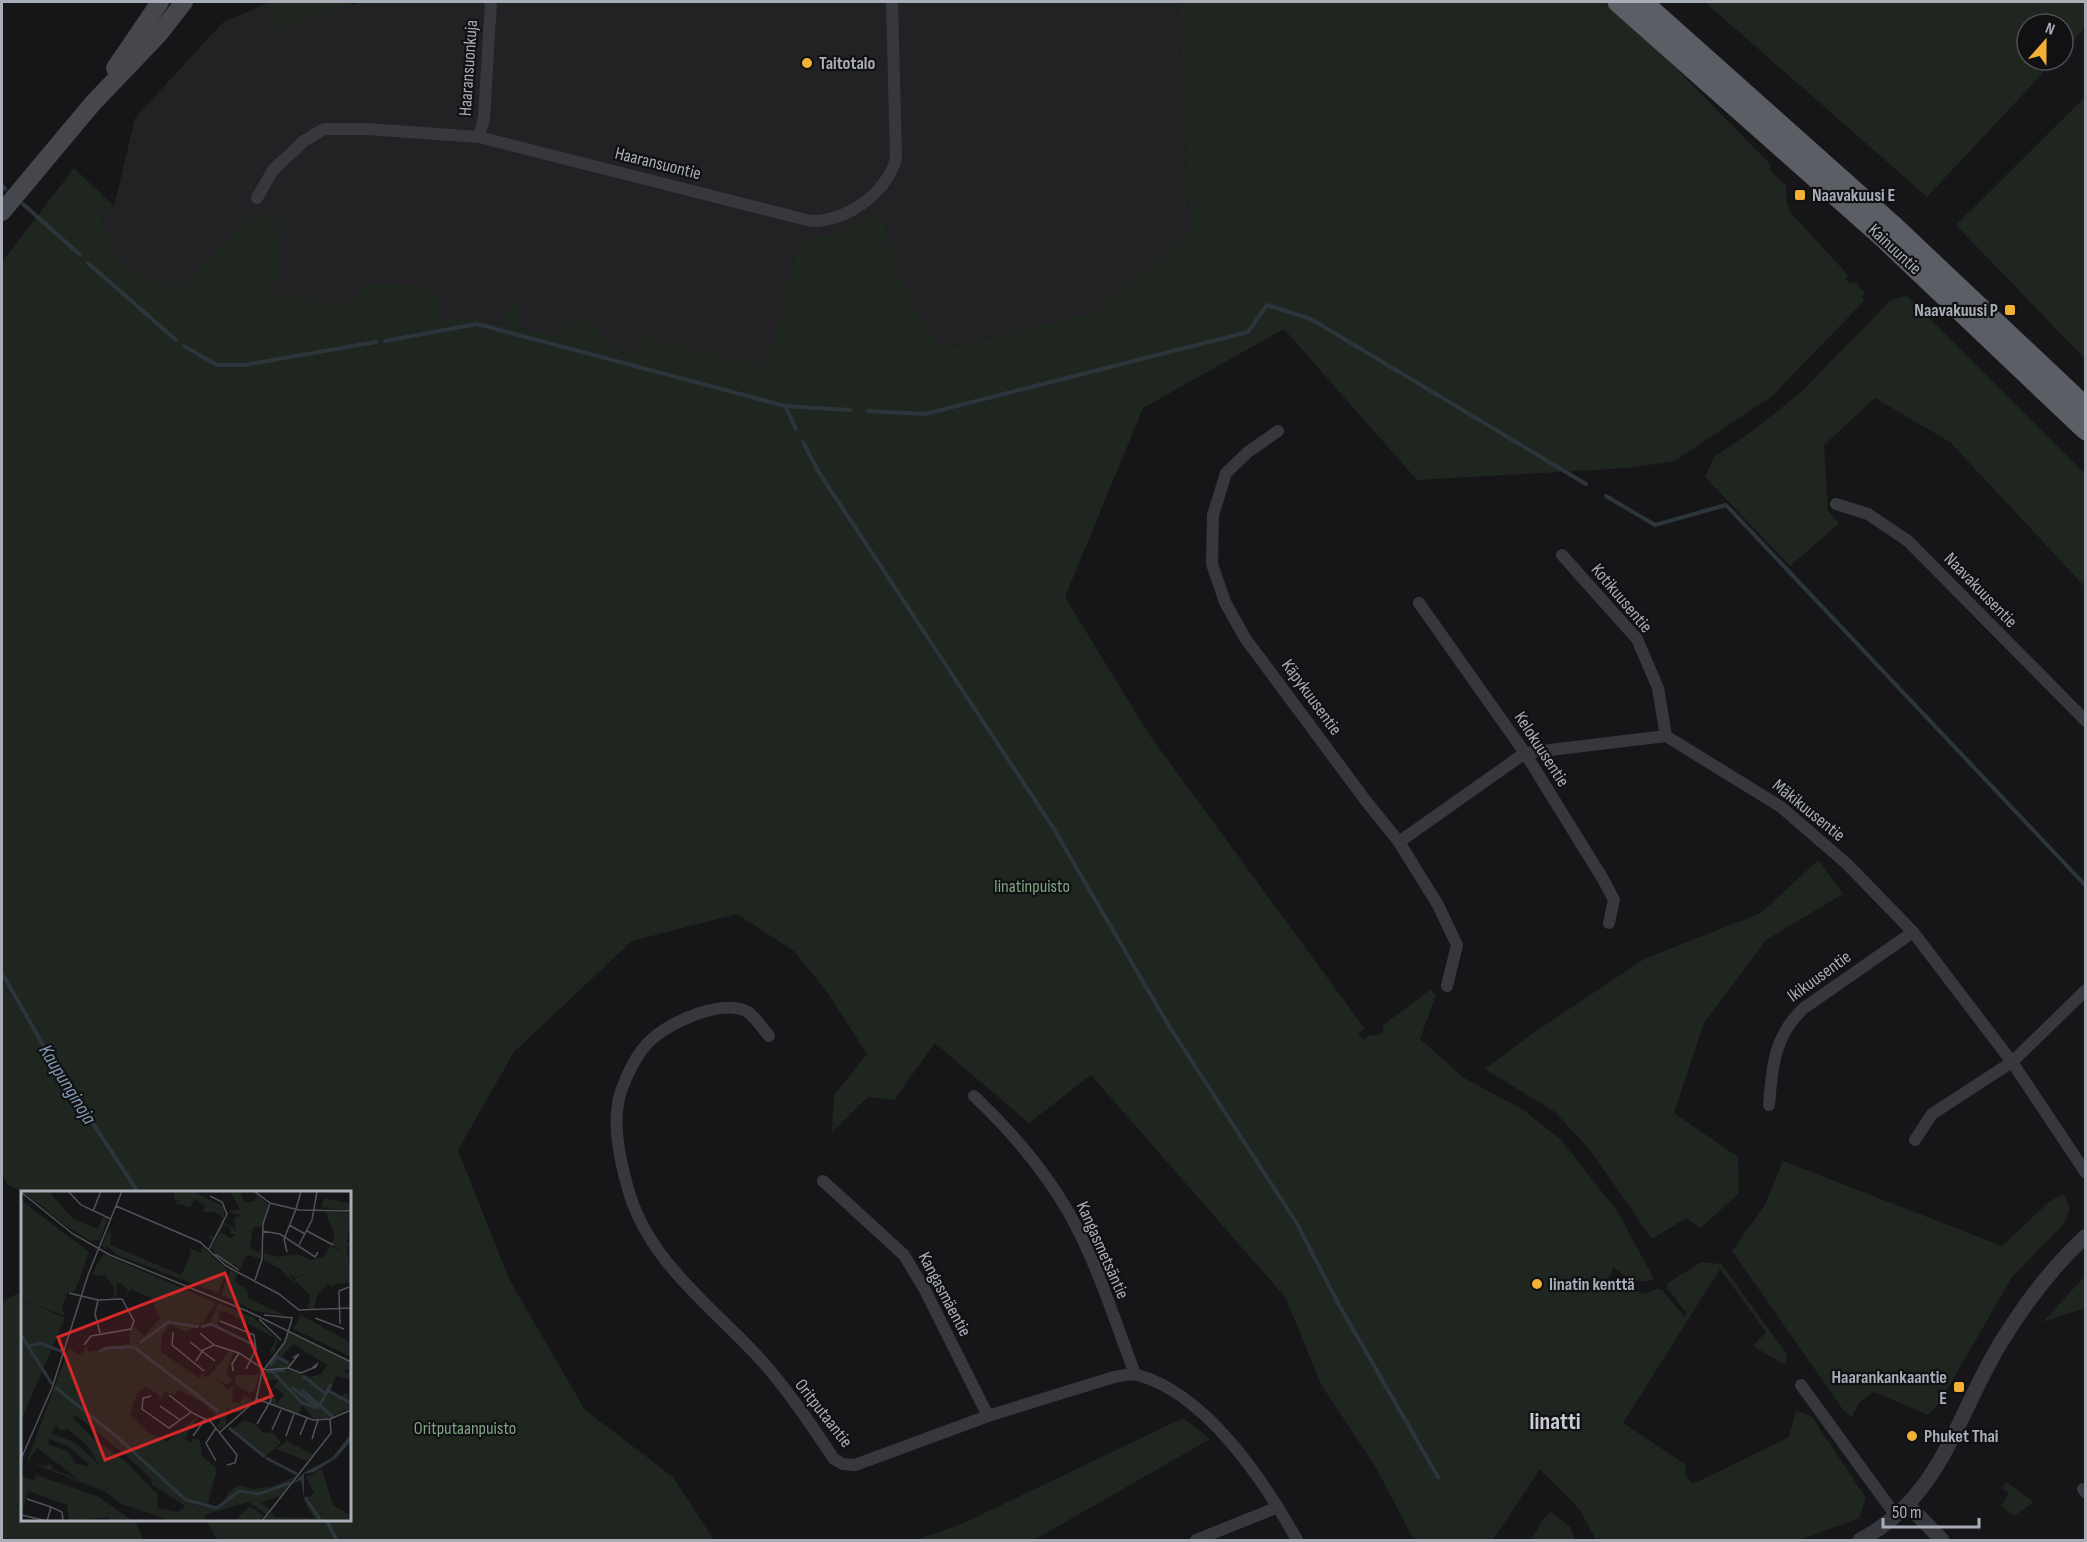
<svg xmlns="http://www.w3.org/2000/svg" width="2087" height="1542" font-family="'Sofia Sans Condensed',sans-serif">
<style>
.built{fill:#222225}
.green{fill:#1e261f}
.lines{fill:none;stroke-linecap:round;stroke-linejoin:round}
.stream{stroke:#2c353c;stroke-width:4}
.minor{stroke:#37383d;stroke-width:12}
.tertiary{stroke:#37383d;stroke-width:15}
.secondary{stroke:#45474d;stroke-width:18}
.trunk{stroke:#5b5e65;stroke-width:21}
.poi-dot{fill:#f2b134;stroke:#111113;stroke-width:2}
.labels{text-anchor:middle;stroke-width:4.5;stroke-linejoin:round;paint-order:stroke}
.poi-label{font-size:18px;font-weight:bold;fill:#a8adb8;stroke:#111113;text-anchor:start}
.street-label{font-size:18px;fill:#a8adb8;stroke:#111113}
.park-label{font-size:18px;fill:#7fa381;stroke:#111113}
.water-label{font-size:20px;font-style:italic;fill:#7f9bb3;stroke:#111113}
.district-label{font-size:24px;font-weight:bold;fill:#c9ccd4;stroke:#111113}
.inset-river{fill:none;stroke:#2c353c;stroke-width:3}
.inset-road{fill:none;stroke:#505258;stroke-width:1.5}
.view{fill:#d62828;fill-opacity:0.15;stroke:#d62828;stroke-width:3}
.inset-edge{fill:none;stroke:#a8adb8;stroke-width:3}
</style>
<rect width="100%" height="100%" fill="#161618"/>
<!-- built -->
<polygon class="built" points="361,2 1178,2 1190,234 1092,313 939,349 899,278 882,212 838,235 799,238 767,367 642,336 638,348 622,353 606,343 597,330 567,318 560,337 520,329 522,304 510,302 504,325 468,318 441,322 437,295 358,296 335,306 305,297 265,292 268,284 280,278 283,219 250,217 190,279 174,288 126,267 108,239 101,215 114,206 135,118 222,23 267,3 276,30"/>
<!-- green -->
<g class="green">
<polygon points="271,2 351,2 352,5 276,30 267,3"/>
<path d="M1178 2H1604L1657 49 1771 165 1770 170 1786 186 1787 204 1791 213 1848 275 1845 279 1850 284 1855 282 1865 293 1862 298 1865 300 1772 396 1675 461 1628 468 1417 480 1284 329 1143 408 1065 597 1148 733 1365 1029 1358 1034 1363 1040 1369 1035 1376 1036 1383 1031V1025L1430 990 1436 995 1420 1039 1464 1078 1522 1109 1561 1140 1618 1212 1654 1279C1637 1286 1627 1277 1613 1267L1609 1278 1643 1294 1657 1289 1662 1290 1685 1317 1687 1314 1667 1288 1668 1283 1701 1262 1721 1264 1787 1354 1785 1365 1753 1346 1766 1332 1720 1269 1623 1423 1686 1465 1685 1474 1693 1484 1789 1437 1796 1410 1812 1417 1866 1498 1859 1518 1800 1540H1596L1580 1510 1540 1469 1493 1540H1414L1375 1466 1322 1386 1285 1297 1091 1075 1029 1123 935 1043 894 1100 868 1097 832 1132 834 1095 867 1054 827 992 794 951 737 914 632 941 514 1052 458 1150 509 1279 585 1410 673 1477 714 1540H217L206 1520H350V1192H24L8 1185 2 1174V262L74 168 114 206 101 216 108 239 126 267 174 288 190 279 250 217 283 219 280 278 268 284 266 292 305 297 335 306 358 296 364 283 423 286 424 290 437 295 441 321 468 318 503 325 510 301 522 304 520 329 560 337 567 317 599 325 597 330 606 343 622 353 638 348 642 336 767 367 799 238 838 235 882 212 899 278 940 349 1092 313 1190 234Z"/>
<polygon points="1705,2 2085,2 2085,28 2063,52 2063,24 2027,24 2027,60 2055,60 1927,197"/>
<polygon points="2085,97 2085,359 1956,225"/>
<polygon points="1907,296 2085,474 2085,587 1950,442 1875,398 1824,445 1828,511 1839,523 1790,566 1705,477 1714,457 1754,430 1801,392 1891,300"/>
<polygon points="1818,860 1843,894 1766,940 1704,1023 1674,1113 1738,1157 1739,1193 1701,1228 1686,1218 1652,1239 1590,1150 1555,1112 1485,1069 1533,1033 1644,959 1761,913"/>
<polygon points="1783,1161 2002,1246 2050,1201 2064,1194 2070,1208 2064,1224 2012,1277 1940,1402 1928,1415 1874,1392 1859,1403 1852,1417 1844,1411 1732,1251 1765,1205"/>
<polygon points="2085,1276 2085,1308 2043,1322"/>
<polygon points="18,1293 22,1302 22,1520 135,1520 144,1540 2,1540 2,1302"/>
<polygon points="1183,1418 1210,1439 1034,1540 916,1540 964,1523"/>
<polygon points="2006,1482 2034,1502 2014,1516 2001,1506 2009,1493 2002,1488"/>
<polygon points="1551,1512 1570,1527 1576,1540 1531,1540 1544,1518"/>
</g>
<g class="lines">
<!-- stream -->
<g class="stream">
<polyline points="2,186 5,189"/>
<polyline points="23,204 80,255"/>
<polyline points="88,263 176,340"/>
<polyline points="385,341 477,324 785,406 796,429"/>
<polyline points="184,346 217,365 244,365 376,342"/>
<polyline points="785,406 850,410"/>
<polyline points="868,411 925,414 1248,332 1267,305 1311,319 1586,484"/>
<polyline points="803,442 818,471 1052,826 1169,1026 1296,1222 1338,1303 1438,1477"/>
<polyline points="1606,496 1655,525 1726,505 2086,886"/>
<polyline points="2,973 54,1064 138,1192"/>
<polyline points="326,1520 337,1540"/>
</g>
<!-- minor -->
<g class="minor">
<polyline points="479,137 484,118 491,2"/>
<path d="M257 198 273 170 304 141 324 129H368L479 137 811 221C848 221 885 194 896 159L892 2"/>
<polyline points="1278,431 1248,452 1226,473 1213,515 1212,564 1225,602 1245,638 1366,801 1399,842 1438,905 1457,945 1447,986"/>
<polyline points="1836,504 1868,514 1908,541 2086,721"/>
<polyline points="1562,555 1637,639 1658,688 1666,736"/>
<polyline points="1419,603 1525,753 1603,879 1614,900 1609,923"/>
<polyline points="1399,842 1525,753 1666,736 1781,807 1847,864 1913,932 2012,1062 2086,1173"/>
<path d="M769 1036C763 1029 755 1017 748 1012 722 998 670 1022 651 1040 638 1051 627 1074 621 1091 611 1121 620 1160 628 1189 649 1263 712 1306 761 1360 788 1390 812 1426 834 1459L843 1464 855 1465 988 1416 1114 1377C1121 1376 1130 1373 1137 1375 1205 1392 1265 1482 1297 1540"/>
<path d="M974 1096C1011 1131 1044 1169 1069 1213 1097 1263 1115 1321 1135 1374"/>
<path d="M1769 1105C1772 1067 1774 1035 1804 1008L1913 932"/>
<polyline points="1915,1140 1932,1114 2012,1062 2086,990"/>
<polyline points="823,1181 904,1255 925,1290 988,1416"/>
<polyline points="1801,1385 1896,1516"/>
<polyline points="2083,1489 2086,1493"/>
<polyline points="1196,1540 1278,1507"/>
</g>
<!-- tertiary -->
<g class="tertiary">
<polyline points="1909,1506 1942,1540"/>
<path d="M1860 1540C1943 1497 1957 1412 2003 1339 2026 1302 2053 1266 2086 1236"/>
</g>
<!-- secondary -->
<g class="secondary">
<polyline points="115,68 160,2"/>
<polyline points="2,212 93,103 159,34 184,2"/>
</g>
<!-- trunk -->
<g class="trunk">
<polyline points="1618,2 1884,238 2086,430"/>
<polyline points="1642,2 1891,224 2086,408"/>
</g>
</g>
<!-- markers -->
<g class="poi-dot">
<circle cx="807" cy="63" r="6"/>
<rect x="1794" y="189" width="12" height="12" rx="3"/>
<rect x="2004" y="304" width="12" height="12" rx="3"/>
<circle cx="1537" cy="1284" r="6"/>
<rect x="1953" y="1381" width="12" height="12" rx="3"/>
<circle cx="1912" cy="1436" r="6"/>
</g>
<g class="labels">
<!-- poi labels -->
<g class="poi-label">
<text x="819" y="69">Taitotalo</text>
<text x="1812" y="201">Naavakuusi E</text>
<text x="1998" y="316" text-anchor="end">Naavakuusi P</text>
<text x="1549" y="1290">Iinatin kenttä</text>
<text x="1947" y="1383" text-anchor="end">Haarankankaantie<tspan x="1947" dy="21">E</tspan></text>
<text x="1924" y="1442">Phuket Thai</text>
</g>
<!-- street labels -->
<g class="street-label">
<text transform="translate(468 68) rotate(-86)" y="6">Haaransuonkuja</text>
<text transform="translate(658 163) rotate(14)" y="6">Haaransuontie</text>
<text transform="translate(1895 249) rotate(43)" y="6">Kainuuntie</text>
<text transform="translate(1981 590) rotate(46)" y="6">Naavakuusentie</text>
<text transform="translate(1622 598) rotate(50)" y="6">Kotikuusentie</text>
<text transform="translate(1312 697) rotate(54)" y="6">Käpykuusentie</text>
<text transform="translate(1542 749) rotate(57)" y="6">Kelokuusentie</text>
<text transform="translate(1809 810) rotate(39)" y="6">Mäkikuusentie</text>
<text transform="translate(1819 976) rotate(-36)" y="6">Ikikuusentie</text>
<text transform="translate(1103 1250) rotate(66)" y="6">Kangasmetsäntie</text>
<text transform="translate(945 1294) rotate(62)" y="6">Kangasmäentie</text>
<text transform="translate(824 1413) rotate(52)" y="6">Oritputaantie</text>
</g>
<!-- park labels -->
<g class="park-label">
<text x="1032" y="892">Iinatinpuisto</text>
<text x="465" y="1434">Oritputaanpuisto</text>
</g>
<!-- water labels -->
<g class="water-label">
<text transform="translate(68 1084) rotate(58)" y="7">Kaupunginoja</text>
</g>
<!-- district labels -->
<g class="district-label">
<text x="1555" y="1429">Iinatti</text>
</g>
</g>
<!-- overview -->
<g transform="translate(21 1191)">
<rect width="330" height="330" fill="#161618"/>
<path d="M2 0H33L30 3 51 27 77 38 82 26 87 27 79 49 70 50 45 35ZM154 0H171L203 16V33L193 50 188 47 190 43 193 47 196 40 191 38 197 41 202 27 195 21H182L184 14 173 8 169 16 152 12 158 10 153 8ZM209 0H219L223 11H233L236 4 247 13 240 36H232L229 57 239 62 240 68 226 64 219 78 213 72 207 76 190 57 201 39V42L210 47 215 43H209L210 39 205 34 202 37 204 32 215 39 213 30 207 28 205 31 206 27 214 29 215 24 217 27 220 24 208 21 207 26 208 20 219 18ZM303 7 330 13V20L300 16ZM0 9 68 61 54 100 46 102 41 116 44 125 10 112 44 127 0 229V110L9 112 0 108ZM294 20 330 22 326 51 329 53 326 58 330 91 314 93 313 97 307 93 296 104 293 118H287L289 104 273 89 283 82 273 87 267 81 276 95 259 78 243 69V62L258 66 276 63 290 69 302 66 309 55 320 60 310 53 314 47 305 21ZM89 37 90 54 160 84 170 63 168 57 180 62 181 55 206 79 197 102 96 64 86 55 84 58 81 54ZM80 62 77 72 83 63 195 112 181 133 165 141 149 133 141 144 140 161 178 187 182 181V185L197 189 207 199 213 194 221 199 213 195 211 210 218 213 224 204 232 210 218 222 205 217V234L199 238 196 235 200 229 179 210 157 199 154 204 144 201 138 211V204L124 196 116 202 109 224 127 241 146 251 178 224 164 247 169 252 173 247 179 249 181 265 196 278 187 312 193 315 203 312 207 301 218 294 231 298 253 295 274 285 259 305 240 312 249 318 245 323 227 311 184 324V330H152L101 313 85 301 6 270 48 157 59 164 66 155 67 161 109 152 108 140 114 136 123 145 139 128 130 107 110 98 102 108 107 99 100 92H96L95 106 100 107H89L93 106V96L84 85 72 84 65 104ZM55 224 109 268 130 288 131 294 163 314 162 318 156 321 136 317 137 304 105 271 73 248 52 227ZM36 235 39 240 47 238 67 255 78 274 55 252 30 242ZM28 248 47 255 68 273 66 276 54 272 46 260 27 253ZM16 257 56 287 57 288 31 278 30 273 23 275 7 270ZM209 79 217 83 214 90 226 99 228 108 265 125 234 120 200 104ZM197 112 232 126 257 149 252 163 249 161 255 148 206 121 199 120 197 136 188 132ZM280 124 330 152V166L272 138ZM268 141 330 172V181L325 178 323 181 330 183V188L315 185 310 199 319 205 326 202 330 217 307 227H292L281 214 278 224 249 213 253 202 256 213 263 203 254 197 250 200 258 189H241L244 181 268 179 290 186 300 183 306 174 272 153 261 166 270 171 267 176 245 178ZM209 159 212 161 205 184 212 188 207 194 188 186ZM239 179 234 200 228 202 214 193 215 184H235ZM223 229 234 233 242 242 251 241 260 252 244 266 211 238ZM267 249 269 252 292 263 286 270 255 258ZM301 278 312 314 330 325V330H243L251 320 253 326 293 327 282 309 293 302 285 286ZM1 283 4 287 13 289 15 284 76 305 112 330H89L88 326 48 330 46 314 7 300 0 327ZM229 315 243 325 239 330H213Z" fill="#1e261f" fill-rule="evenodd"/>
<path d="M330 243V250L315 267 293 281 283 283V307L280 289 271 293 284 281 311 267Z" fill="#2c353c"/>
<path class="inset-river" d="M180 136 190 133 233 154M0 144 31 193M119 152 147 131 178 136M8 155 20 152 42 161M114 157 197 220M78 161 85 157 114 156M249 174 256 166 267 172M245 181 264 179M252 181 281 212 298 217M282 185 305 203M34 196 96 246 165 309 196 317 218 300 238 303 269 292M271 196 296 216M281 199 312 226M308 200 329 212M299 214 310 193M208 237 244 266M245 267 276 283M284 306 300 330"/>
<path class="inset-road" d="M47 0 60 14 90 28M233 0 249 12 278 19 330 20M0 1 52 43 89 64 226 120 330 171M95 15 179 51 205 75 258 103 278 119 330 117M275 18 280 0M72 20 80 0M268 34 284 43M241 40 259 43 294 66 297 61M286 40 312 54M278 54 291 29 296 1M188 58 206 23 201 11 189 5M266 61 263 48 275 18M194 63 218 79M234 89 241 68 242 33 249 12M48 102 77 109 101 108 113 130 110 138 70 145 63 154M77 109 74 123 79 142M243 124 272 127M294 127 323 138M238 128 260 149M199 130 233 144 235 158 225 178M319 133 318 100 328 96M152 141 151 154 183 180M179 142 193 154M169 151 194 170M175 170 182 159 193 154 218 162 244 179 267 177 280 182 295 176 296 173 290 178M267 177 278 163 272 167M212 180 211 173 218 162M148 204 170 221M130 205 122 207 121 218 148 237 170 221 190 231 216 264 214 272 206 274M236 208 292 229 309 228 330 219M139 215 159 229M236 233 250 209 249 201M195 237 185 252 195 270M251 239 260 219M198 242 235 209 241 181 264 151 271 128M279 244 286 227M172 245 185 227M265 245 273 223M291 248 297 229M0 268 31 197 67 84 101 0M6 308 30 316M1 324 26 330M26 330 30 316 41 321 42 330M241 330 310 242 309 228"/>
<path class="view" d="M204 82 251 205 84 269 37 146Z"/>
<rect width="330" height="330" class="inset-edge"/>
</g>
<!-- border -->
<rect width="2087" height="1542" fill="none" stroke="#a8adb8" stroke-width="6"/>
<!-- north arrow -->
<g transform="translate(2045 42) rotate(21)"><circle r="28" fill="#111113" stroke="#4d4f55" stroke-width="1.5"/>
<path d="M0-4.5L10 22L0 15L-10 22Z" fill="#f2b134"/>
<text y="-9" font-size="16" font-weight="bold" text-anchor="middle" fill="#a8adb8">N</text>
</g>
<!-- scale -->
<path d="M1883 1518v9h96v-9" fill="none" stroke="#a8adb8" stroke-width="3"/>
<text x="1892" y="1518" font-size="18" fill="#a8adb8" stroke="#111113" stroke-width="4.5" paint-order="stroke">50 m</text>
</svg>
